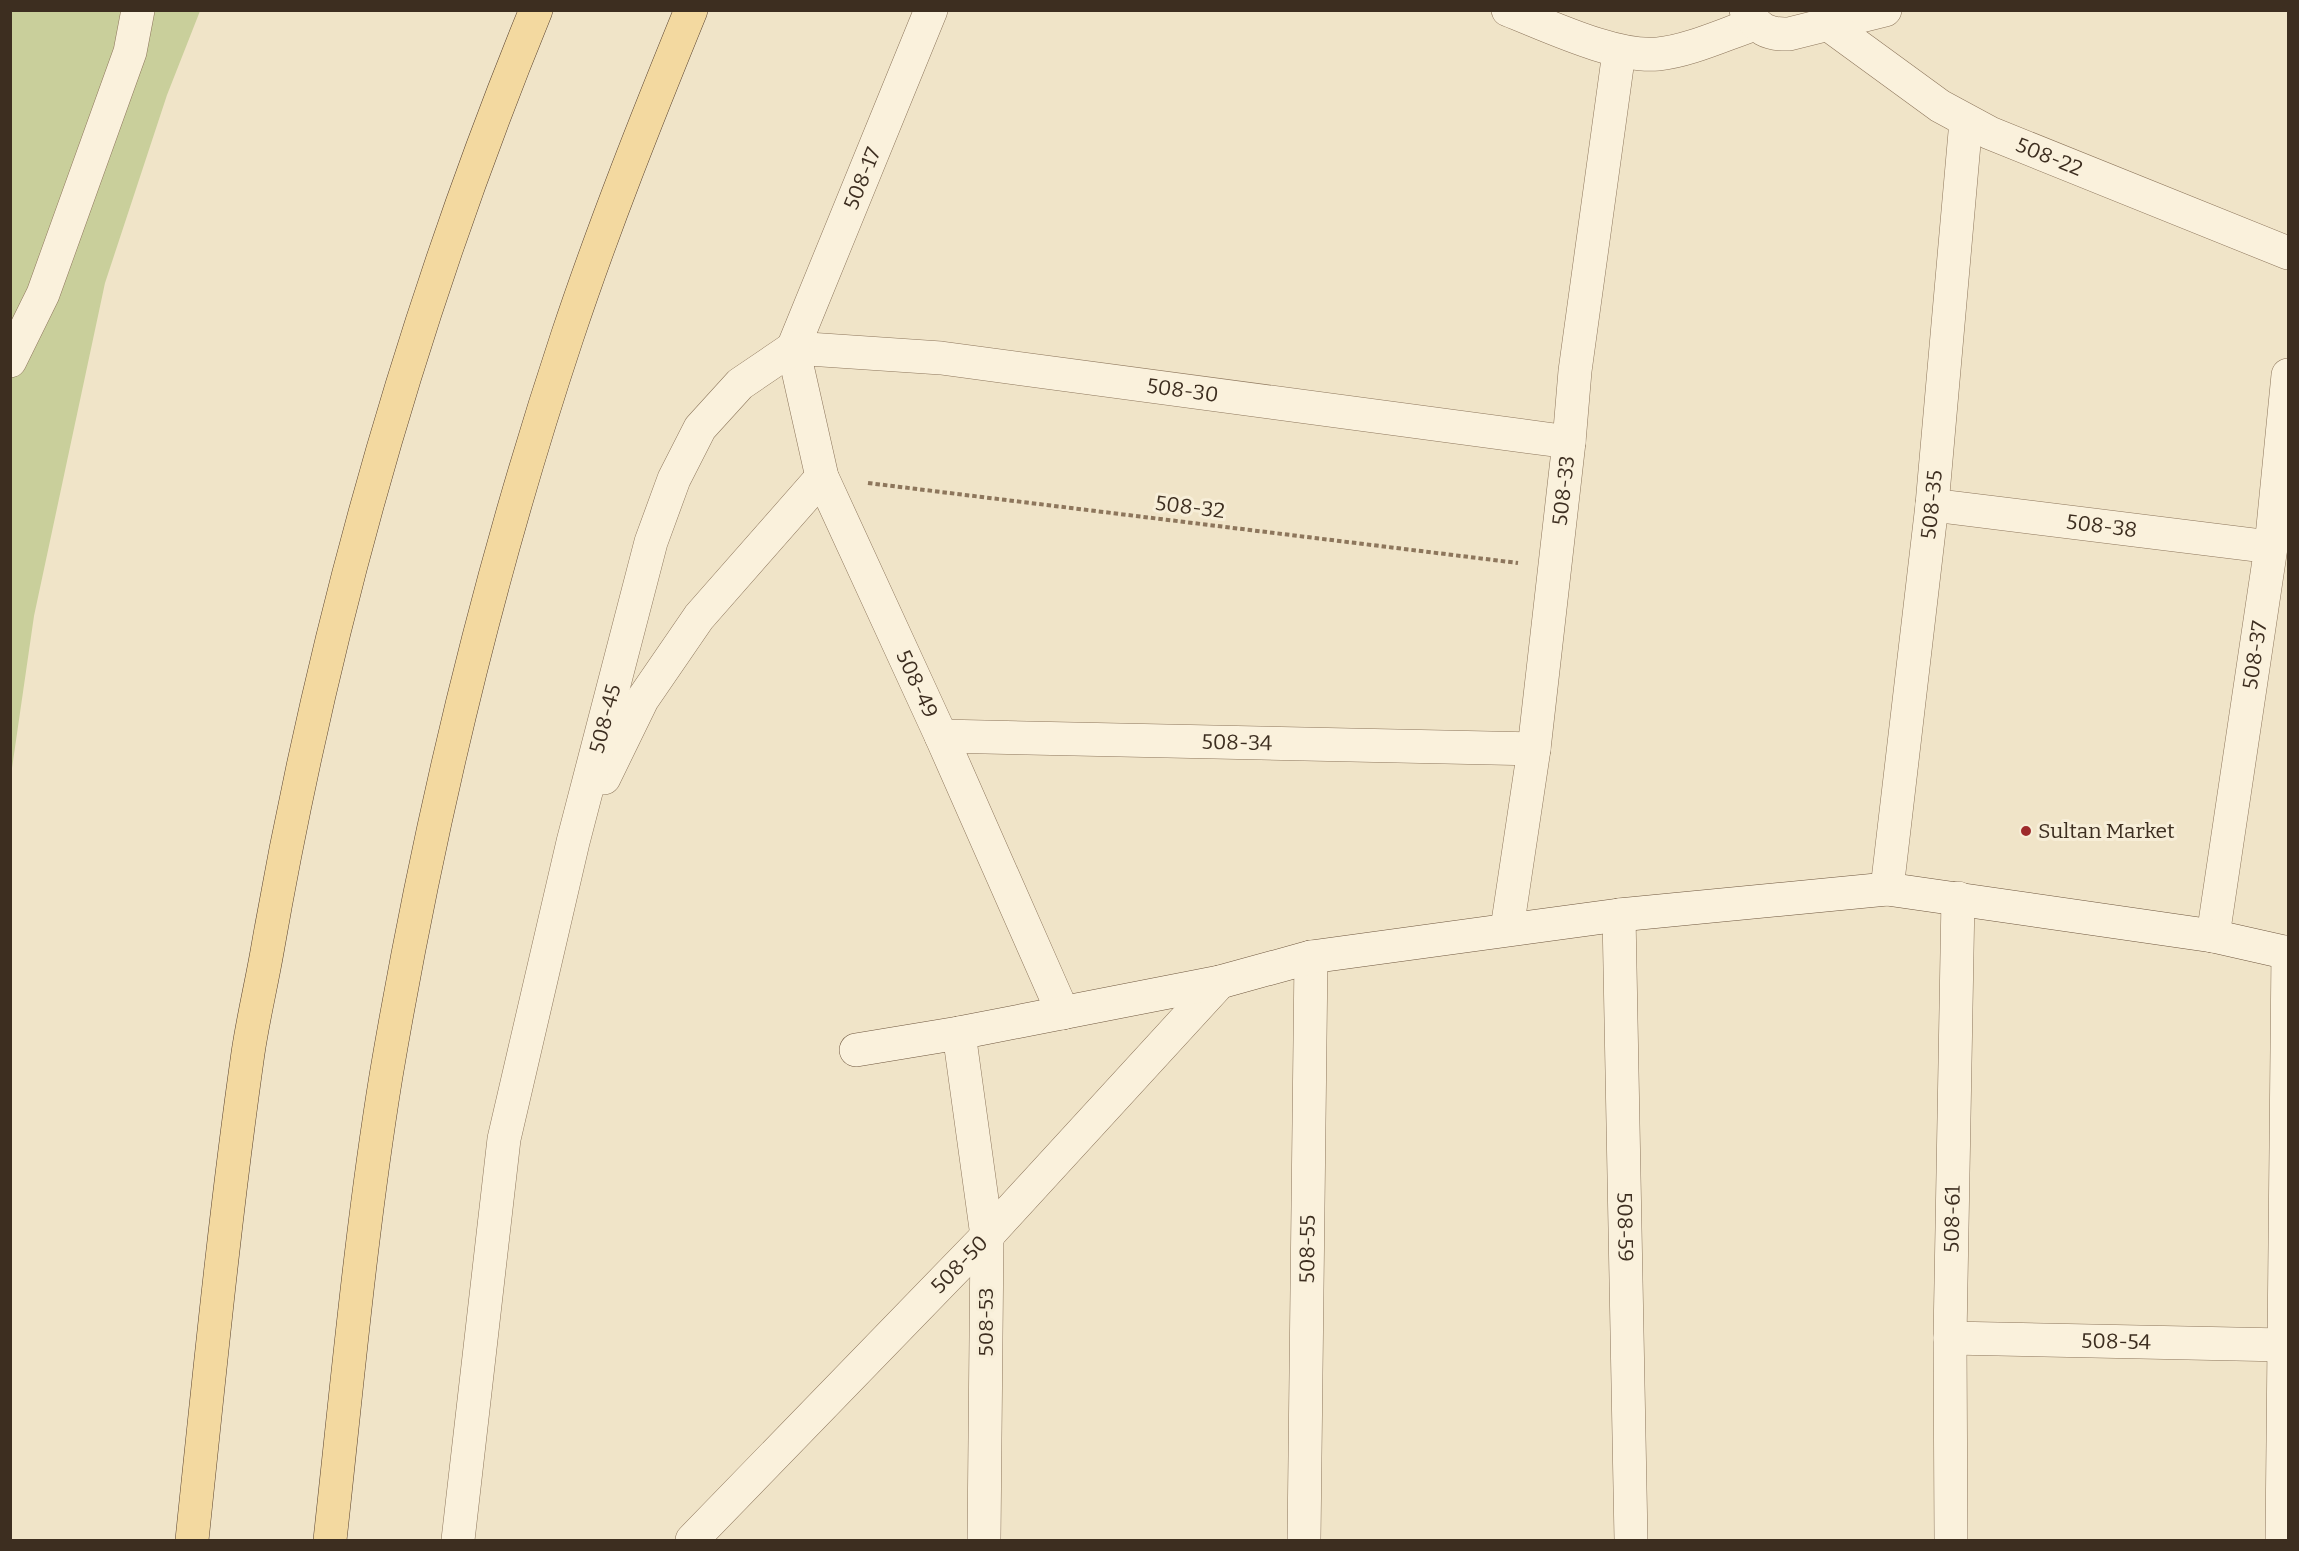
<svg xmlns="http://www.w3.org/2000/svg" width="2299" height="1551" font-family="Bitter,serif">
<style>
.green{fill:#c9cf9b}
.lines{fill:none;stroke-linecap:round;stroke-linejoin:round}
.street-casing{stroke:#8d765c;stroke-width:34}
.secondary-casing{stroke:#6f573f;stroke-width:34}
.primary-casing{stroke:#5b4430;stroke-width:34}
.path{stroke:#8d765c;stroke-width:4;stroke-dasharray:4.5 3;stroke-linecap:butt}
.street{stroke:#faf1dc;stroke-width:33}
.secondary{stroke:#faf1dc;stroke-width:33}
.primary{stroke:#f3d9a0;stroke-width:33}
.poi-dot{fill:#9e2a2b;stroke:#f7eed8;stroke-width:2}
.labels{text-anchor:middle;stroke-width:6;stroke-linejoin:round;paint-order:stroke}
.street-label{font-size:21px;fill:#3d2e20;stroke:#f7eed8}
.poi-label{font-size:21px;fill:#3d2e20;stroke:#f7eed8;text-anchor:start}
</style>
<rect width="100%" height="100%" fill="#f0e4c8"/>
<!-- green -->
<polygon class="green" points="11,11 200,11 167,95 105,283 34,616 11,775"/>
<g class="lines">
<!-- street casing -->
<g class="street-casing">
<g id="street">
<path d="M1508 10C1549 26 1615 58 1658 54 1689 51 1725 34 1755 24"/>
<path d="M1746 10C1758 29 1767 35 1789 34L1885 10"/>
<path id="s1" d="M1829 25 1940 106 1990 133 2288 253"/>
<path id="s2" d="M793 348 941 358 1569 442"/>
<path id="s3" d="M793 348 822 477 941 736 1063 1013"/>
<path id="s4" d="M793 348 931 10"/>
<polyline points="10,361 43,294 130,52 138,10"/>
<path id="s5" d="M1932 505 2271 547"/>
<path id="s6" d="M941 736 1534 749"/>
<polyline points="604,778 642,700 699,617 822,477"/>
<path id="s7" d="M1887 889 1932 505 1966 121"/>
<path id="s8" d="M1619 915 1631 1540"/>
<path id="s9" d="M1507 929 1534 749 1569 442 1575 371 1619 52"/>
<path id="s10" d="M2213 936 2271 547 2288 375"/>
<polyline points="959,1033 987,1236 984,1540"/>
<path id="s11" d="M1950 1338 2284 1345"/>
<path id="s12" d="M458 1540 504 1139 573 842 651 542 674 479 700 428 740 384 793 348"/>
<path id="s13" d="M692 1540 987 1236 1220 982"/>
<path id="s14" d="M1304 1540 1311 957"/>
<path id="s15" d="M1951 1540 1950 1338 1958 898"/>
<polyline points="2282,1540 2288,952"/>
</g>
</g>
<!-- secondary casing -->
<g class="secondary-casing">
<polyline id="secondary" points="856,1050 959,1033 1220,982 1311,957 1619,915 1887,889 2213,936 2288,953"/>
</g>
<!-- primary casing -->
<g class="primary-casing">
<g id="primary">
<path d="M192 1540C209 1378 225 1215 248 1053 253 1019 261 986 267 952 323 630 412 313 536 10"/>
<path d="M330 1540C347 1386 361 1230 386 1076 428 828 488 575 567 337 604 226 647 118 691 10"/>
</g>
</g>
<!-- path -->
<polyline class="path" points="868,483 1518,563"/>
<!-- street -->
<use href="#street" class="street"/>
<!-- secondary -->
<use href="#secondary" class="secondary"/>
<!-- primary -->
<use href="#primary" class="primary"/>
</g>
<!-- markers -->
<circle class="poi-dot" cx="2026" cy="831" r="6"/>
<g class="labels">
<!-- street labels -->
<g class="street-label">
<text dy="7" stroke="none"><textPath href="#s1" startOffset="258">508-22</textPath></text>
<text dy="7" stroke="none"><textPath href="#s4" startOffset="183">508-17</textPath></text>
<text dy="7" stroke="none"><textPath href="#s2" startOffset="392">508-30</textPath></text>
<text dy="7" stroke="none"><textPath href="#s9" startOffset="442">508-33</textPath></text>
<text dy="7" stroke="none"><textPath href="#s7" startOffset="387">508-35</textPath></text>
<text transform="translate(1190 507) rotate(7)" y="7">508-32</text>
<text dy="7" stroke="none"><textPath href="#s5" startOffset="171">508-38</textPath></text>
<text dy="7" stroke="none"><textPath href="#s10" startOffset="284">508-37</textPath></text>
<text dy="7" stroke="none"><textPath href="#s3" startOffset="360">508-49</textPath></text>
<text dy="7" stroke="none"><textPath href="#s12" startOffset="836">508-45</textPath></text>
<text dy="7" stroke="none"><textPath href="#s6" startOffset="296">508-34</textPath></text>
<text dy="7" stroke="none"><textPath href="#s15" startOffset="321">508-61</textPath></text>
<text dy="7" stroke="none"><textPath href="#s8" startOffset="312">508-59</textPath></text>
<text dy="7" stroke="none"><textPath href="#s14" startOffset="291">508-55</textPath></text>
<text dy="7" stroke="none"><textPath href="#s13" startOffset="384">508-50</textPath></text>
<text transform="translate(986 1322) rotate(-90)" y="7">508-53</text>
<text dy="7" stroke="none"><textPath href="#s11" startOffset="166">508-54</textPath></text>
</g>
<!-- poi labels -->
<g class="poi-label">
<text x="2038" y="838">Sultan Market</text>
</g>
</g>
<!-- border -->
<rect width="2299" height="1551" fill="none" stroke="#3d2e20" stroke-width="24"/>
</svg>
